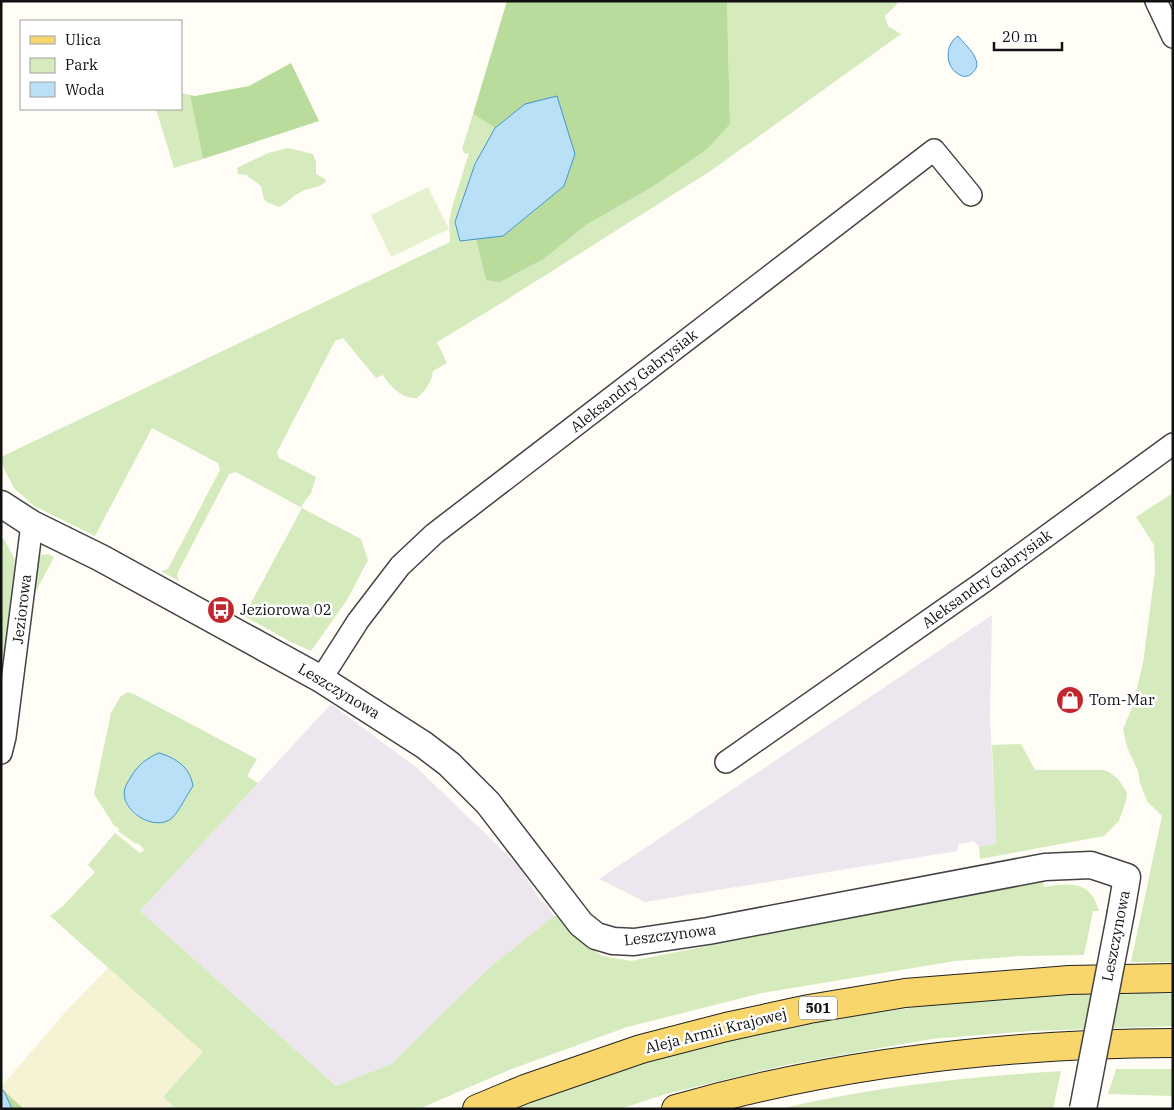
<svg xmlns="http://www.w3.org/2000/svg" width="1174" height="1110" font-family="'IBM Plex Serif',serif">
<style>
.industrial{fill:#eee6ef}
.farmland{fill:#f6f3d4}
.green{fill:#d5ebbd;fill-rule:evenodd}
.forest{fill:#b9dc9c}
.pitch{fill:#e6f2cf}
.water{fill:#b9e0f7;stroke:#3f96cf}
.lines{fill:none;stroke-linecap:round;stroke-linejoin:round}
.minor-casing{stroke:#444;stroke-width:24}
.tertiary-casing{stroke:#444;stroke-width:29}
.primary-casing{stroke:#222;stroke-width:30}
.minor{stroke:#fff;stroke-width:21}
.tertiary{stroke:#fff;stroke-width:26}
.primary{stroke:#f9d66b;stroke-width:28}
.tertiary-bridge-casing{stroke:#444;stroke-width:29;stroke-linecap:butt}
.tertiary-bridge{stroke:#fff;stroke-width:26}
.labels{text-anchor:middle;stroke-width:5;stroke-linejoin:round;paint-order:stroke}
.shield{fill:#fff;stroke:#585858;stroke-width:1}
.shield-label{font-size:14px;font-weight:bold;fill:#111}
.street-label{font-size:15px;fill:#111;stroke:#fff}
.poi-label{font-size:15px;fill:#111;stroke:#fff;text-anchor:start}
</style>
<rect width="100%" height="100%" fill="#fffdf5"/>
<!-- industrial -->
<g class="industrial">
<polygon points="992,615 990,716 996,845 979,847 974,841 965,843 959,844 957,851 645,902 599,879"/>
<polygon points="331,704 417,768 517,864 541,901 545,903 554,916 490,967 391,1064 336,1086 140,911"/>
</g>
<!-- farmland -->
<polygon class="farmland" points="108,968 204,1052 163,1097 176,1109 24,1109 1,1089 1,1087 67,1010"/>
<!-- green -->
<g class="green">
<path d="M727 1H896L897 4 885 16 888 26 901 34 712 170 503 302 437 342 447 363 433 371C432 382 425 391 417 398 402 399 391 387 383 375L376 378 343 338 335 341 277 452 279 458 316 477 311 493 302 505V508L361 539 368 560 347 600 311 651 291 642 244 616 302 508 236 472 229 474 177 574 179 581 161 571 168 569 220 470 218 463 152 428 95 536 34 506 14 488 1 463V457L450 242 449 221 453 204 469 153 465 154 462 149 473 114 495 128 475 164 460 241 476 239 486 280 545 258 586 225 649 189 730 124Z"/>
<polygon points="181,93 190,95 203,159 174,168 156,109 181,109"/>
<path d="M288 148 313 154 316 162V174L325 179 326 181C321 188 311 187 303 191 294 194 288 203 279 207L267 202 264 199 261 186 246 175 238 174 237 168 268 153Z"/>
<polygon points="1173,493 1173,962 1131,962 1162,816 1147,801 1140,783 1138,771 1127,747 1123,729 1132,708 1143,663 1155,571 1154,545 1136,517"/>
<polygon points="4,539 15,560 1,702 1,540"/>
<polygon points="48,554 54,557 28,606 38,558 40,555"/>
<path d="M128 692 134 694 257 759 247 776 258 783 140 911 336 1086 391 1064 490 967 554 916 561 915 587 946 602 956 631 961 1043 880 1044 887C1071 883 1090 880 1099 911H1093L1084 955 1021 956 955 961 762 993 627 1027 509 1070 419 1109H176L163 1097 203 1052 50 916 63 906 95 872 88 865 115 833 140 853 144 850 138 843 136 844 118 831 119 829 116 826 115 827 94 794 111 713 120 697ZM147 758V821C142 819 137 816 133 813 113 794 133 773 147 758Z"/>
<polygon points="1021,744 1035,770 1104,770 1109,772 1118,779 1127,792 1126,801 1119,821 1104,836 980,859 979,847 996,844 992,745"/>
<polygon points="1137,992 1173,994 1173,1026 1032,1031 931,1039 786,1065 666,1094 620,1109 509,1109 571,1087 659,1059 773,1029 929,1005 1043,993"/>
<polygon points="1116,1069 1173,1069 1173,1096 1108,1094"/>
<path d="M1061 1071 1053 1109H780C872 1087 966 1077 1061 1071Z"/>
</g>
<!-- forest -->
<g class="forest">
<polygon points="507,1 727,1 730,124 707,149 649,189 586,225 545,258 500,282 486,280 476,239 503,236 564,186 575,154 525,104 495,128 473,114"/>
<polygon points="291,63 319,121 203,159 190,95 195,96 249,86"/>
<polygon points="4,1091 24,1109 12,1109"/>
</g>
<!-- pitch -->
<polygon class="pitch" points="428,187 449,229 391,257 371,215"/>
<!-- water -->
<g class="water">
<path d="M958 36C966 46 987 63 971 74 968 77 963 77 960 75 945 68 944 45 958 36Z"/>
<polygon points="557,96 575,154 564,186 503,236 460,241 455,222 475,164 495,128 525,104"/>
<path d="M159 753C176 758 190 767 193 786 186 796 180 810 172 818 155 833 118 810 125 788 126 784 130 779 132 775 139 764 147 758 159 753Z"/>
<polygon points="1,1089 4,1091 12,1109 1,1109"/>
</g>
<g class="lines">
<!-- minor casing -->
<g class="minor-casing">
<g id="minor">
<polyline points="1156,1 1173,37"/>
<polyline points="321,679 358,621 400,566 434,534 934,150 971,195"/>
<polyline points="1,753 5,737 32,524"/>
<polyline points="726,762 982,583 1173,444"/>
</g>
</g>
<!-- tertiary casing -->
<g class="tertiary-casing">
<polyline id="tertiary" points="1,504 32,524 101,558 321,679 424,745 449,764 488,803 581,924 596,936 613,941 634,942 708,931 1045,867 1091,865 1127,877 1121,912"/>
</g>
<!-- primary casing -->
<g class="primary-casing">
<g id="primary">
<polyline points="477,1109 525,1089 641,1049 726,1027 809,1009 905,993 1069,980 1173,978"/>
<path d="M676 1109C838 1062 1005 1044 1173 1043"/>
</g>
</g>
<!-- minor -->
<use href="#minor" class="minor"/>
<!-- tertiary -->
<use href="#tertiary" class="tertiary"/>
<!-- primary -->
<use href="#primary" class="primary"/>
<!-- tertiary-bridge casing -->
<g class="tertiary-bridge-casing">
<polyline id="tertiary-bridge" points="1083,1109 1121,912"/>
</g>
<!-- tertiary-bridge -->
<use href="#tertiary-bridge" class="tertiary-bridge"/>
</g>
<!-- icons -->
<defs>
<g id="bus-disc" transform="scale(1.4375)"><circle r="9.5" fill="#c4262e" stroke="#fff"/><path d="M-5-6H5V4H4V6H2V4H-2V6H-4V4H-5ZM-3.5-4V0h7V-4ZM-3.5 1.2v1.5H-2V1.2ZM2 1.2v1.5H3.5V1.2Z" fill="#fff"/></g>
<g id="shop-disc" transform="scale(1.4375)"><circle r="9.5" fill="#c4262e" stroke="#fff"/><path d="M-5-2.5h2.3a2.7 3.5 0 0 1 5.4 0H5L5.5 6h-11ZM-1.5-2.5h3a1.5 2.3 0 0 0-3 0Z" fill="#fff"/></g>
</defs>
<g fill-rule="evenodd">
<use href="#bus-disc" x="221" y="610"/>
<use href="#shop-disc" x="1070" y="700"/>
</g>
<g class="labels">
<!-- shield labels -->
<rect class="shield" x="799" y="996.5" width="38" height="23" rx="4"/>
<g class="shield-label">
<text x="818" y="1013">501</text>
</g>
<!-- street labels -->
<g class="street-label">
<text transform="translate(634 381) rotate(-38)" y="5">Aleksandry Gabrysiak</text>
<text transform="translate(987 579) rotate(-36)" y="5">Aleksandry Gabrysiak</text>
<text transform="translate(22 609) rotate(-83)" y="5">Jeziorowa</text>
<text transform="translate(339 691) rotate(31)" y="5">Leszczynowa</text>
<text transform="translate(670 935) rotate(-7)" y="5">Leszczynowa</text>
<text transform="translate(1116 936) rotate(-79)" y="5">Leszczynowa</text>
<text transform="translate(716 1031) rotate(-14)" y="5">Aleja Armii Krajowej</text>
</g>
<!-- poi labels -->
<g class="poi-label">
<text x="240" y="615">Jeziorowa 02</text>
<text x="1089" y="705">Tom-Mar</text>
</g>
</g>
<!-- border -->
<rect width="1174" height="1110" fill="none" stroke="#111111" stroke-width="5"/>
<!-- legend -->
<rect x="20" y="20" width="162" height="90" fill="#ffffff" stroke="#a0a0a0"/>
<rect x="30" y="36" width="25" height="8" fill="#f9d66b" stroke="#a0a0a0"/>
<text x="65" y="45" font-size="15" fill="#111111">Ulica</text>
<rect x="30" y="58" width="25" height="15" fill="#d5ebbd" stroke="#a0a0a0"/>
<text x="65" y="70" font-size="15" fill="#111111">Park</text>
<rect x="30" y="82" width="25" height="15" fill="#b9e0f7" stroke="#a0a0a0"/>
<text x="65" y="95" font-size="15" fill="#111111">Woda</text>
<!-- scale -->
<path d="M994 42v8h68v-8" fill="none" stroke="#111111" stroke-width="2.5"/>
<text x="1002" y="42" font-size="15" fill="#111111" stroke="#ffffff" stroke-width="4" paint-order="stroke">20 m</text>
</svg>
